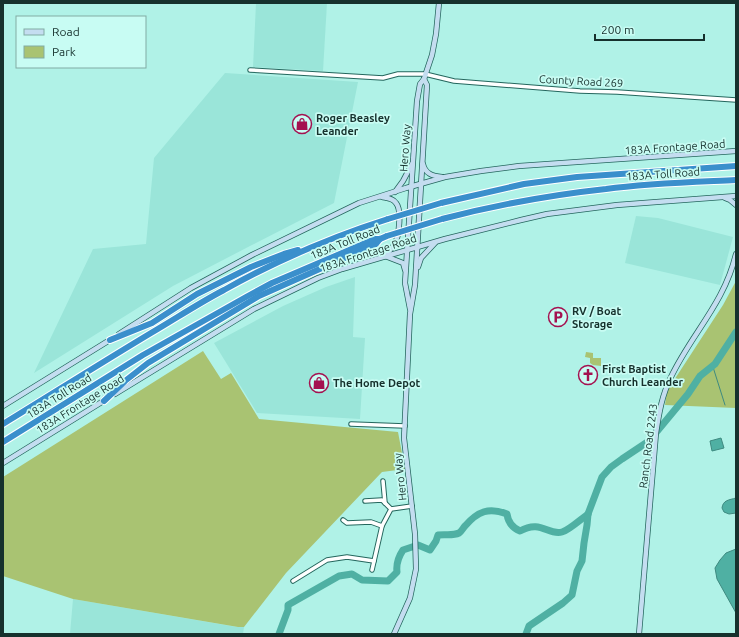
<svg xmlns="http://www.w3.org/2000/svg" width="739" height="637" font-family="Ubuntu,sans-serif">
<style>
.built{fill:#9ae5d9}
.green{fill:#a9c372}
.water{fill:#4fb0a3;stroke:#3e8a80}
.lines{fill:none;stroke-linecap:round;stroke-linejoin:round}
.stream{stroke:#3e8a80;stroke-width:1}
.river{stroke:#4fb0a3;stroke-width:7}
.street-casing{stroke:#24665d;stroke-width:5.5}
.secondary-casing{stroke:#24665d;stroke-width:6}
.highway-casing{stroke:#fff;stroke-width:8}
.street{stroke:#fff;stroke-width:3.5}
.secondary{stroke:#c4ddf0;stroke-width:4.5}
.highway{stroke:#3a8fcc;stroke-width:6}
.highway-bridge-casing{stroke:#fff;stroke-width:8;stroke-linecap:butt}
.highway-bridge{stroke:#3a8fcc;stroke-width:6}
.labels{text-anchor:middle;stroke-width:3.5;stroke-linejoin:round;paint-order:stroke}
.street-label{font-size:11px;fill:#16312d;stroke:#c8fcf3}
.poi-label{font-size:11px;font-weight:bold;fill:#16312d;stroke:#c8fcf3;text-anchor:start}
</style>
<rect width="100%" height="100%" fill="#b0f2e7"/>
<!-- built -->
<g class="built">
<polygon points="256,3 327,3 323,71 253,67"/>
<polygon points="225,73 358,82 334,203 250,246 173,286 34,373 93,249 146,244 154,158"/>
<polygon points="636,216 658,218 733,237 720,285 625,263"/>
<polygon points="355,277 353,337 365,338 360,419 257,413 214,343 283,306 326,287"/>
<polygon points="73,599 237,627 244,627 243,634 70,634"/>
</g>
<!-- green -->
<g class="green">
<polygon points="736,281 736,408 665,405 667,391 723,305"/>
<polygon points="203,351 221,379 231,373 259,419 398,432 405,469 382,472 286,573 244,627 238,627 73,599 3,576 3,477"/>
<polygon points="586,352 593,353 593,358 601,358 601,366 593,365 590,363 590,358 585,357"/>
</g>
<!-- water -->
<g class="water">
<polygon points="721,438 724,448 712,451 710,441"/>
<path d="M736 498V513L729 514 724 512 722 508C723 500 729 500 736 498Z"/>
<polygon points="736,549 736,613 717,579 715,568 720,560 726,553"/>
</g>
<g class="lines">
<!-- stream -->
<polyline class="stream" points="713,367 725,405"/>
<!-- river -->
<g class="river">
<path d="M279 634 288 610V605L339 576 352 574 362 580 388 581 397 572C396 564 399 556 403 550L418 545 430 550 436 541 438 535C445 534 453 536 459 533 462 531 463 528 465 526 478 511 489 507 507 514 508 522 513 528 520 531 541 519 548 536 562 532 569 530 581 519 588 514"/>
<polyline points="526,634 529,626 563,603 572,595 577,571 582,561 584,543 587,525 588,514 602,477 611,467 622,459 649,441 688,394 700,376 715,364 736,332"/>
</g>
<!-- street casing -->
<g class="street-casing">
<g id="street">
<polyline points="250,70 383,78 398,74 425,74 454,81 580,91 617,92 736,100"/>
<polyline points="351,424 405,426"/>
<polyline points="383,481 385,503"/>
<polyline points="365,501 382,500 391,509"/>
<polyline points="343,520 347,523 371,522 382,526"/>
<polyline points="372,570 382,526 391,509 412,506"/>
<polyline points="293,581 327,560 347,557 374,561"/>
</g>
</g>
<!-- secondary casing -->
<g class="secondary-casing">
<g id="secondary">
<path d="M423 164C425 174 433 176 442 177"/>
<polyline points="395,192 403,181 412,164"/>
<path d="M382 197C387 198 393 198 396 203 402 210 399 236 395 243 393 248 388 252 385 256"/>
<polyline points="725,198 730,200 736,205"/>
<polyline points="385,256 403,263 405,270"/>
<polyline points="418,267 421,258 435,243"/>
<polyline points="410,309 405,283 417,101 420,84 424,79 432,55 436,34 439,3"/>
<polyline points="119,334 191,288 252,255 359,203 406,188 445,177 481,171 519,166 736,151"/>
<polyline points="115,394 254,309 318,278 342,269 445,239 521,220 547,214 617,205 736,196"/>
<polyline points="3,406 113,338"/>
<polyline points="3,463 105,400"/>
<polyline points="394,634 410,598 416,569 415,534 404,438 410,314 415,285 427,85 424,79"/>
<path d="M639 634 656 433C659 413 662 395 671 377 692 333 724 304 736 254"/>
</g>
</g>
<!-- highway casing -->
<g class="highway-casing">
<g id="highway">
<polyline points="441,203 524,184 577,177 736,166"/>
<path d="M442 219C496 205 550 195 606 189 649 183 693 182 736 180"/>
<polyline points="110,340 152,323 197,294 251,267 284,254 298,250"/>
<polyline points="104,401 125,381 148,363 259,296 376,244 380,239"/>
<path d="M3 424C52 394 101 363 151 333 175 319 199 303 224 290 276 261 331 237 388 219"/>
<polyline points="3,442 143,355 246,297 272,283 375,239 380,239 387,236"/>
</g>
</g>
<!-- street -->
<use href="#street" class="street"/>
<!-- secondary -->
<use href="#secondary" class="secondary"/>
<!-- highway -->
<use href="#highway" class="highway"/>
<!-- highway-bridge casing -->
<g class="highway-bridge-casing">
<g id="highway-bridge">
<polyline points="388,219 441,203"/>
<polyline points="387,236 442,219"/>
</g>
</g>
<!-- highway-bridge -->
<use href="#highway-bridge" class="highway-bridge"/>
</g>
<!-- icons -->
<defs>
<g id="shop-ring" transform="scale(1)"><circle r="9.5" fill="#c8fcf3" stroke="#a41150" stroke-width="1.5"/><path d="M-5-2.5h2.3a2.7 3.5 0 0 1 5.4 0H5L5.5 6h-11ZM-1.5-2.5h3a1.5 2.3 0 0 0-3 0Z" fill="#a41150"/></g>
<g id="parking-ring" transform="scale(1)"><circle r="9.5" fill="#c8fcf3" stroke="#a41150" stroke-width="1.5"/><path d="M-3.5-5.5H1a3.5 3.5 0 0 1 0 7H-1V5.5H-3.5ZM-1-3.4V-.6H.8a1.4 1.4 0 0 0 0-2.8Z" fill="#a41150"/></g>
<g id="church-ring" transform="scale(1)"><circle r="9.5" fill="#c8fcf3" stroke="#a41150" stroke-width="1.5"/><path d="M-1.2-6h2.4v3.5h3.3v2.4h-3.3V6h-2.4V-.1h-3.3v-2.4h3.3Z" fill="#a41150"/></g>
</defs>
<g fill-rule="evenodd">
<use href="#shop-ring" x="302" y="124"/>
<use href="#parking-ring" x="558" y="317"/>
<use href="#church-ring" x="588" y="375"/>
<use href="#shop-ring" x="319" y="383"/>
</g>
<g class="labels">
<!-- street labels -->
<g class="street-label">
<text transform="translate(581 81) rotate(3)" y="4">County Road 269</text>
<text transform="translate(675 147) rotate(-4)" y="4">183A Frontage Road</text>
<text transform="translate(405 148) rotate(-86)" y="4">Hero Way</text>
<text transform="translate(663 174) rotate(-4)" y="4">183A Toll Road</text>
<text transform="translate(345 242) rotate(-22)" y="4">183A Toll Road</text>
<text transform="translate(368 253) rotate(-18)" y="4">183A Frontage Road</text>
<text transform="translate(59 396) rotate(-32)" y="4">183A Toll Road</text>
<text transform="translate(80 404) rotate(-32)" y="4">183A Frontage Road</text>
<text transform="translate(648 446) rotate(-83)" y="4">Ranch Road 2243</text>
<text transform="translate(400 477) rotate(-96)" y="4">Hero Way</text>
</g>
<!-- poi labels -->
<g class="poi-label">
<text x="316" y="122">Roger Beasley<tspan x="316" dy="13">Leander</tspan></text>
<text x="572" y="315">RV / Boat<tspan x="572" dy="13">Storage</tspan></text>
<text x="602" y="373">First Baptist<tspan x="602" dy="13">Church Leander</tspan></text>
<text x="333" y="387">The Home Depot</text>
</g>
</g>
<!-- border -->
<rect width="739" height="637" fill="none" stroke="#16312d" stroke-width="8"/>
<!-- legend -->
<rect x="16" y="16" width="130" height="52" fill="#c8fcf3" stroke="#81aba4"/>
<rect x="24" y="29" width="20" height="6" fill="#c4ddf0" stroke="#81aba4"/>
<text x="52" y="36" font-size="12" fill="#16312d">Road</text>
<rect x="24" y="46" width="20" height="12" fill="#a9c372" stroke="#81aba4"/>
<text x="52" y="56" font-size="12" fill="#16312d">Park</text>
<!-- scale -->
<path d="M595 34v6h109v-6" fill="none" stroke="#16312d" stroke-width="2"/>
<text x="601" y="34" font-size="12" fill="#16312d" stroke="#c8fcf3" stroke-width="3" paint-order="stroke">200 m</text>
</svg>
